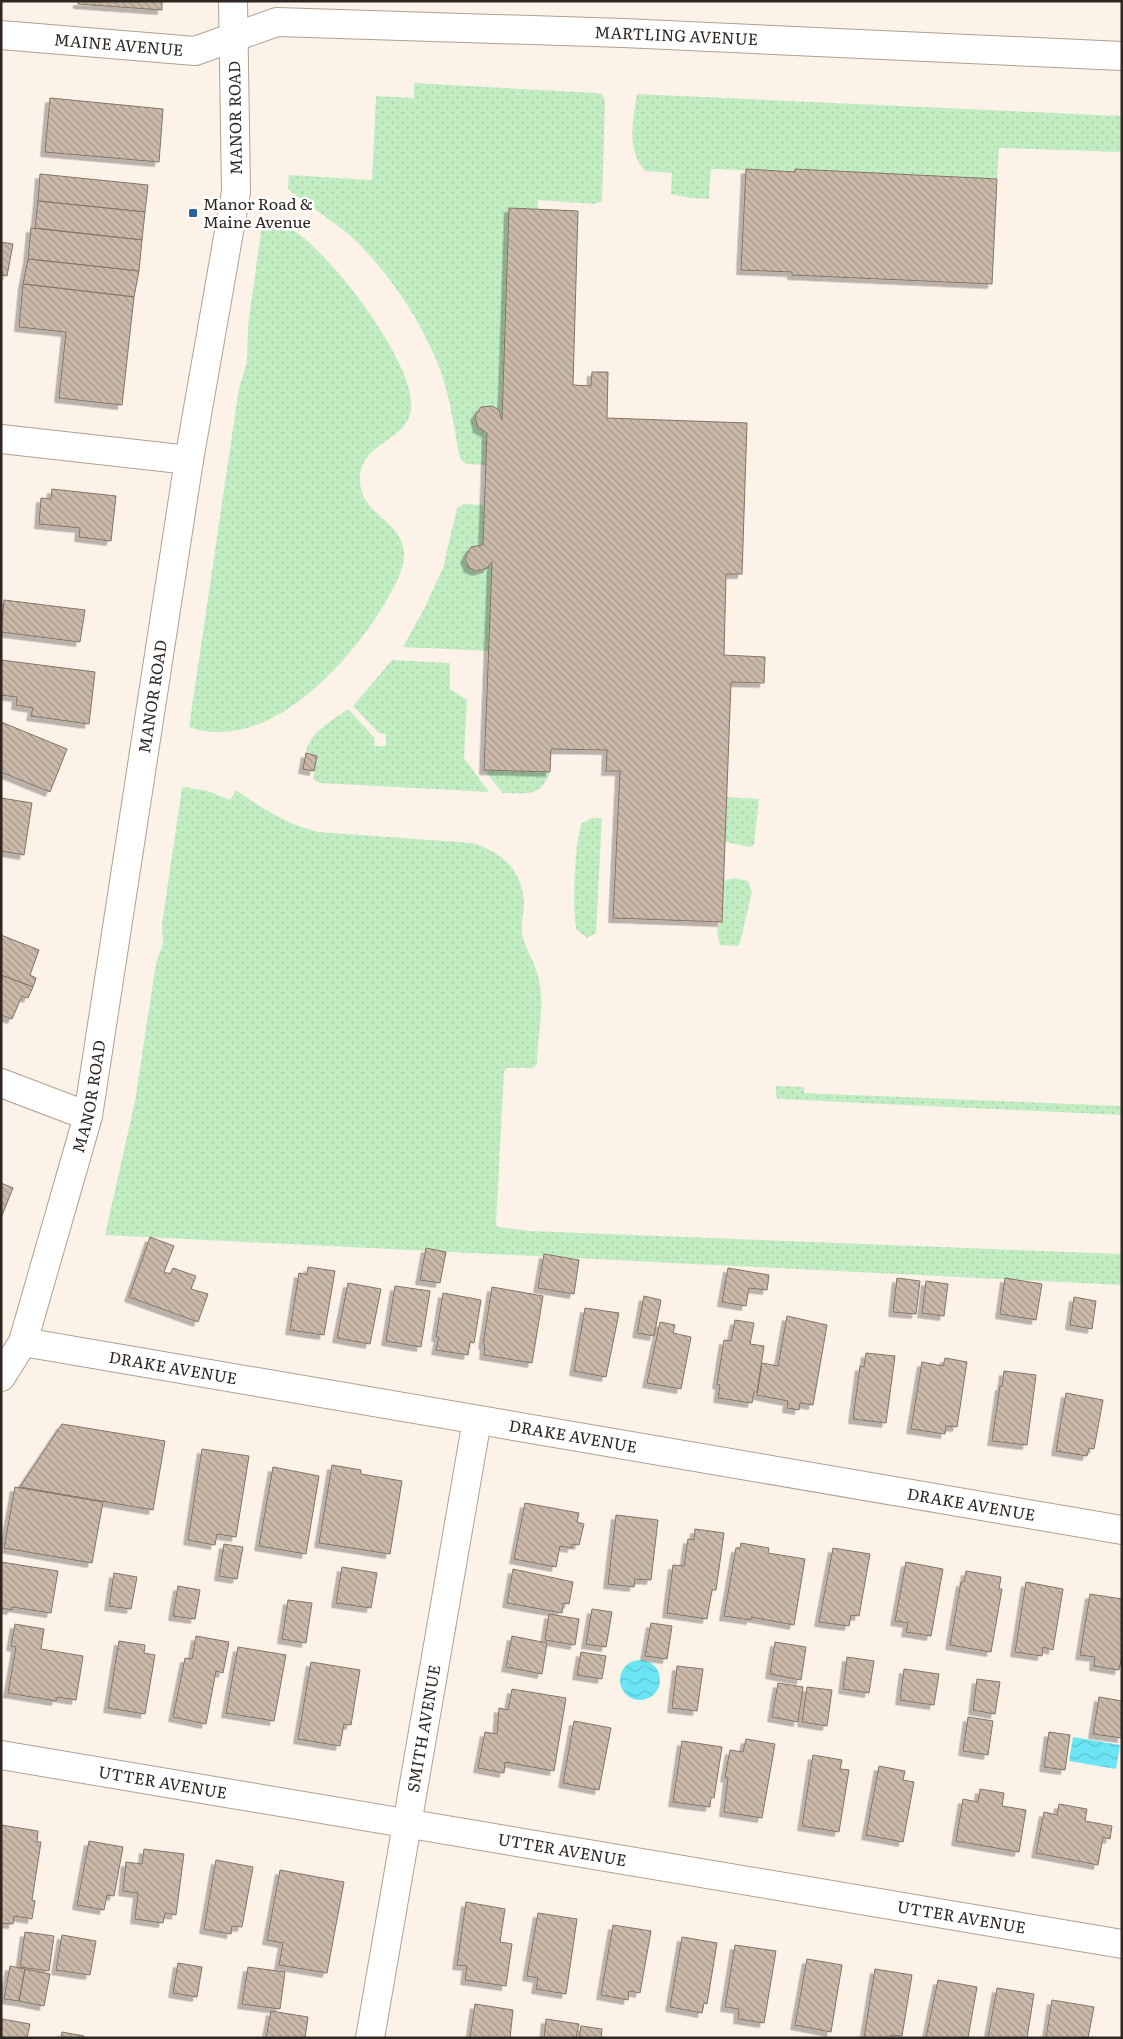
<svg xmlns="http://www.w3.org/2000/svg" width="1123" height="2039" font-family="Literata,serif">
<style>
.grass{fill:url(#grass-dots)}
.water{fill:url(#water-waves)}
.building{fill:url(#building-back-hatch);stroke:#837464;filter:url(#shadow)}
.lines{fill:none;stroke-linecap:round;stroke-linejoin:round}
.street-casing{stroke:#b0a090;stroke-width:30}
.secondary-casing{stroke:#b0a090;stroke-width:30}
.street{stroke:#fff;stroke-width:28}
.secondary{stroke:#fff;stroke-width:28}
.poi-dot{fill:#256299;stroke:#fff;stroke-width:2}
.labels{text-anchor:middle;stroke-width:5;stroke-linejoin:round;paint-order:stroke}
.street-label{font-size:16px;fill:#2e2721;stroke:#fff}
.poi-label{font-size:16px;fill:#2e2721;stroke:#fff;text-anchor:start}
</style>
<defs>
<pattern id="grass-dots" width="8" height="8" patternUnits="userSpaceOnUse" patternTransform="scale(1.25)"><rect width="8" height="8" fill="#c2edc3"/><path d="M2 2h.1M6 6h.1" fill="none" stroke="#a7cba7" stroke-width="1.8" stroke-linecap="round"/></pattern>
<pattern id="water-waves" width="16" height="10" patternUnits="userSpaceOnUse" patternTransform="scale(1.25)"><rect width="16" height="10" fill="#6be4f4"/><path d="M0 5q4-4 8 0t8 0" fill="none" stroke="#5dc4d1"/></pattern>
<pattern id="building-back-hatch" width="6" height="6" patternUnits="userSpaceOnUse" patternTransform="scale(1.25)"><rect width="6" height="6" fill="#cbbaaa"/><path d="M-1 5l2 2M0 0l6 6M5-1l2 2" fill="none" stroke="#a5978a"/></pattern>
<filter id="shadow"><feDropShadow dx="-4.5" dy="4.5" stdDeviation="0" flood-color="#0004"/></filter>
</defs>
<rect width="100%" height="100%" fill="#fdf2e8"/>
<!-- grass -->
<g class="grass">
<path d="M414 83 597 93 602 94 605 101 602 201 595 204 538 200V209L509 208 502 420 499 410 492 406 481 407 475 416 478 428 487 433 486 465 466 464 460 459C454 427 450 393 437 362 420 320 392 278 360 245 339 224 311 208 288 189L289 175 372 180 376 96 414 98Z"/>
<path d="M637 94 1122 116V152L999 148 997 179 796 169 795 172 711 169 709 199 691 198 671 194 672 173 645 171C626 150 633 120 637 94Z"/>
<path d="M262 224C271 225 283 224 291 229 329 250 418 366 411 410 406 442 363 441 360 476 358 517 403 518 404 554 404 572 393 588 385 603 350 663 267 755 189 727L239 388 247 362 248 326Z"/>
<path d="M464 504 484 505 483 545 471 547 465 558 469 568C478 573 487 571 492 562L489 651 403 647 424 609 443 568 457 508Z"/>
<path d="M392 660 450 663V689L467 700 464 758 489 792 320 783 313 779 317 756 306 753C309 732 332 721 348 709L375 738 374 746H386V734L379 733 353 706Z"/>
<path d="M484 770 550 772C541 798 526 793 503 793Z"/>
<path d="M184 787 208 791 230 800 236 790C263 809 287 825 319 832L472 843C501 851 522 870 524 902 524 912 521 922 522 933 525 950 536 963 539 980 545 1006 537 1038 537 1064L533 1068H507L504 1072 496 1224 498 1227 530 1231 1122 1254V1285L105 1235 135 1101 156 963 163 943 162 924 182 788Z"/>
<polygon points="727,797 759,799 754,845 750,847 725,842"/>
<path d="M592 818H602L596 933 587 938 577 930C571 916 575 835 582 823Z"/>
<polygon points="735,878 748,881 752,892 740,943 738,946 720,945 717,931 720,922 722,922 724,880"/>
<polygon points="776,1086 804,1087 804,1093 1122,1106 1122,1115 778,1099 776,1096"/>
</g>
<!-- water -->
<g class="water">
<circle cx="640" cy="1680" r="20"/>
<polygon points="1073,1737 1120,1745 1116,1769 1069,1761"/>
</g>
<!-- building -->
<g class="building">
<polygon points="78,1 162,1 162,10 78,4"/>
<polygon points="50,98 163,109 159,162 45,152"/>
<polygon points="746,169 795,172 795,169 997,179 992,284 792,275 792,272 741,270"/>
<polygon points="40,174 148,185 145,212 38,201"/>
<polygon points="38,201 145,212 142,240 35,228"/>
<polygon points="509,208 578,211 573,385 591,386 592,372 608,372 607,418 747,423 742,574 726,574 724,655 765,657 764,683 731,682 722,922 613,918 620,771 606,771 607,750 551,749 550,772 484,770 492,562 487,568 477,571 469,568 465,558 471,547 483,545 487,433 478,428 475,416 481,407 492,406 499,410 502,420"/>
<polygon points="31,228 142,240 139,271 28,259"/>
<polygon points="1,242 13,244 7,276 1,275"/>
<polygon points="28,259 139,271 134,297 23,284"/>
<polygon points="23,284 134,297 122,405 59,398 66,332 19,327"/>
<polygon points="52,489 116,496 111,541 79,537 80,528 39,524 41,498 51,499"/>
<polygon points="4,600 85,610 80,642 1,632"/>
<polygon points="1,660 95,672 89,724 31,716 33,708 16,705 17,697 1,695"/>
<polygon points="1,722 67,749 50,792 1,772"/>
<polygon points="306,753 317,756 314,771 303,769"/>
<polygon points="1,798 32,803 24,855 1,851"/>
<polygon points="1,935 39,950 30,975 36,978 33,987 1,975"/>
<polygon points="1,975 33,987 28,998 22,996 12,1019 1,1015"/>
<polygon points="1,1183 13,1188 1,1218"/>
<polygon points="150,1237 174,1246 164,1272 170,1274 173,1268 196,1276 191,1289 208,1294 198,1322 129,1297"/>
<polygon points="426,1248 446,1252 440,1283 420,1280"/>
<polygon points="544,1254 579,1260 574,1294 538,1288"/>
<polygon points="308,1267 335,1271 324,1335 290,1330 299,1273 307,1275"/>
<polygon points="728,1268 769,1275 767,1290 749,1288 746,1306 722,1302"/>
<polygon points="897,1278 920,1281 916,1314 893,1312"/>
<polygon points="1005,1278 1042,1284 1036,1320 1000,1314"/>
<polygon points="926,1281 948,1284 944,1316 922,1313"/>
<polygon points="348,1283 381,1289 370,1344 337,1338"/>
<polygon points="395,1286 430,1291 421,1347 386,1341"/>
<polygon points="492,1287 543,1296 532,1363 484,1355 485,1345 483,1344"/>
<polygon points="443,1293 481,1300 474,1343 470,1342 468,1355 436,1350 439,1337 436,1337"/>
<polygon points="644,1296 661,1300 654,1336 637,1333"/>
<polygon points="1074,1297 1096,1301 1092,1329 1070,1325"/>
<polygon points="585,1308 619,1313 606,1377 574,1371"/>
<polygon points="787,1316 827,1325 813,1405 800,1403 799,1410 787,1408 788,1401 757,1395 762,1363 778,1366"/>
<polygon points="735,1320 754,1323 750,1344 764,1346 757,1392 754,1392 752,1403 718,1398 720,1385 717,1384 724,1340 731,1341"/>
<polygon points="660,1322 675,1325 673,1333 691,1337 681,1389 647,1383"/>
<polygon points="866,1353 895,1356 886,1423 853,1419 860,1366 864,1367"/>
<polygon points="945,1358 967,1362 957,1427 946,1426 945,1434 911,1429 922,1362 943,1366"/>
<polygon points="1004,1371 1036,1375 1027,1445 992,1441 1000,1386 1002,1386"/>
<polygon points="1066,1393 1103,1400 1094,1449 1089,1448 1087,1456 1056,1451"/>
<polygon points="62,1424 165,1441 153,1510 20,1487"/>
<polygon points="202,1449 249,1456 236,1537 217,1534 215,1545 188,1540"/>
<polygon points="332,1465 361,1470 361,1474 402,1481 390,1554 319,1543"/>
<polygon points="273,1467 319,1476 306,1554 259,1546"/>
<polygon points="15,1487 103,1502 92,1563 4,1548"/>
<polygon points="525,1503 579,1513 577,1522 584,1524 579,1545 572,1544 572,1548 560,1546 556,1567 514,1559"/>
<polygon points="616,1515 658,1520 651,1580 635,1579 634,1587 608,1584"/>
<polygon points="695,1529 724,1533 716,1590 712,1590 707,1619 667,1613 673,1565 684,1566 688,1539 694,1540"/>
<polygon points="741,1543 769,1548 768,1553 805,1559 794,1625 751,1617 751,1620 724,1616 736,1548 740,1548"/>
<polygon points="224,1544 243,1547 237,1579 219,1576"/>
<polygon points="833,1548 870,1554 859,1616 851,1615 849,1626 819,1622"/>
<polygon points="1,1562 58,1571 51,1613 12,1607 12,1610 1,1608"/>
<polygon points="906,1562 943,1569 931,1636 906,1632 908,1623 895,1621"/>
<polygon points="342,1567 377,1573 371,1608 336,1603"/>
<polygon points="513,1569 573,1582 569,1604 563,1603 562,1613 507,1603"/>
<polygon points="966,1571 1001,1577 999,1589 1002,1589 991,1652 950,1645 961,1582 964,1582"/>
<polygon points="114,1573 137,1577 131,1609 109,1606"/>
<polygon points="1026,1582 1063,1589 1053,1650 1043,1647 1042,1656 1015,1652"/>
<polygon points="178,1586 200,1590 195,1619 173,1616"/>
<polygon points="1090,1594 1122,1599 1122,1656 1119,1670 1094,1666 1095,1657 1080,1655"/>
<polygon points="288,1600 312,1603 306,1643 282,1639"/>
<polygon points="592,1609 612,1612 606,1647 586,1644"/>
<polygon points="549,1614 579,1619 575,1645 545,1640"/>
<polygon points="651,1623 672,1626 667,1659 645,1656"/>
<polygon points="15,1624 44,1629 41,1649 83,1656 76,1700 57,1697 56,1701 8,1693 16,1647 11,1646"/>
<polygon points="196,1636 229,1642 223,1673 216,1671 206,1724 173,1717 185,1658 192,1659"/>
<polygon points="512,1636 547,1643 542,1674 506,1667"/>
<polygon points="119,1641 145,1645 144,1653 155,1655 145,1714 108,1708"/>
<polygon points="775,1642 806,1647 801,1680 770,1674"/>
<polygon points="238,1647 286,1655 274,1721 226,1713"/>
<polygon points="581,1652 606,1656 602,1679 577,1675"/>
<polygon points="847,1657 874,1661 869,1693 843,1689"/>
<polygon points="311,1662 360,1670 351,1725 344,1724 340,1746 298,1739"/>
<polygon points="677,1666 703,1669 697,1711 672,1708"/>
<polygon points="904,1669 939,1674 934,1705 900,1700"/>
<polygon points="977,1679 1000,1682 995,1714 973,1710"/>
<polygon points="778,1683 803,1687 798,1722 772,1717"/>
<polygon points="807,1687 832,1690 827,1726 802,1722"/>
<polygon points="512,1689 566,1698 554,1771 505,1762 504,1773 478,1768 485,1732 497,1734 499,1708 508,1710"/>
<polygon points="1099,1697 1122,1701 1122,1738 1093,1734"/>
<polygon points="968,1717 993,1721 988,1755 963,1751"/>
<polygon points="574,1721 611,1728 599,1790 563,1783"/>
<polygon points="1049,1732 1070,1735 1065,1770 1044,1767"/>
<polygon points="746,1739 775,1744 762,1818 724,1812 728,1778 725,1777 730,1750 743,1752"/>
<polygon points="682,1741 722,1747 714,1798 711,1797 710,1807 673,1802"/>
<polygon points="813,1755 842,1760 840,1769 849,1770 839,1832 802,1826"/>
<polygon points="879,1766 905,1771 903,1780 914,1782 903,1842 866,1835"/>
<polygon points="980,1789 1004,1793 1002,1806 1026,1810 1019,1852 956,1841 963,1799 978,1802"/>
<polygon points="1059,1804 1087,1809 1085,1821 1112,1826 1110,1839 1103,1837 1098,1865 1036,1853 1044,1812 1057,1815"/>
<polygon points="1,1825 38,1831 37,1842 41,1842 32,1900 35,1901 32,1919 14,1916 13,1924 1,1923"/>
<polygon points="89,1841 123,1847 114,1896 107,1895 104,1910 77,1905"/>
<polygon points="144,1849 184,1854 176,1915 165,1913 163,1923 135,1919 138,1893 123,1891 126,1862 142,1864"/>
<polygon points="216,1860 253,1867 242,1927 232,1926 231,1934 204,1929"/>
<polygon points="280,1870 344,1882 327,1973 279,1965 283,1943 267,1940"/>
<polygon points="466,1902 505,1909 500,1942 512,1944 506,1986 465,1980 467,1966 457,1965"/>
<polygon points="538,1913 577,1919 566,1994 536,1989 538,1978 527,1976"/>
<polygon points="613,1925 651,1931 640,1993 629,1991 628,2000 601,1995"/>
<polygon points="25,1932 54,1936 49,1971 20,1967"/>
<polygon points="62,1935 96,1941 90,1975 56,1970"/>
<polygon points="682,1937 717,1943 707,2004 704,2003 702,2013 670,2007"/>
<polygon points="735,1945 776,1951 764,2023 738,2019 739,2009 725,2007"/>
<polygon points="807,1959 842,1965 831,2032 795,2025"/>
<polygon points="178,1963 202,1967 197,1997 173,1993"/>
<polygon points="10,1966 25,1969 19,2001 4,1999"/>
<polygon points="248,1967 285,1972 280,2009 242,2004"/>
<polygon points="25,1969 50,1974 44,2006 19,2001"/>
<polygon points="875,1969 912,1975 902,2036 891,2035 891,2038 864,2038"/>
<polygon points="938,1980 977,1987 968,2038 926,2038"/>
<polygon points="997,1988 1034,1994 1027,2038 988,2038"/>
<polygon points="1052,2000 1094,2007 1088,2038 1046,2038"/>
<polygon points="475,2004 513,2010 510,2038 470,2038"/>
<polygon points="271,2011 308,2017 305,2038 266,2038"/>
<polygon points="2,2019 30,2024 27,2038 1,2038"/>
<polygon points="546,2019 579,2024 576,2038 544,2038"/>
<polygon points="581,2026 602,2029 601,2038 579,2038"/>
<polygon points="62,2032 84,2036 84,2038 61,2038"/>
</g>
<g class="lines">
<!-- street casing -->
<g class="street-casing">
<g id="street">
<path id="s1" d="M1 35 195 51 277 22 623 33 1122 56"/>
<polyline points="1,439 189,460"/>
<polyline points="1,1083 88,1116"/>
<path id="s2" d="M23 1342 1122 1530"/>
<path id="s3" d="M1 1755 1122 1944"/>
<path id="s4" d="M370 2038 477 1420"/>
</g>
</g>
<!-- secondary casing -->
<g class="secondary-casing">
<g id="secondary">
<path id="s5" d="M1 1377 23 1342 88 1116 189 460 236 192 233 1"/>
</g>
</g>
<!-- street -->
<use href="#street" class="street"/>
<!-- secondary -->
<use href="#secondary" class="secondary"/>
</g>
<!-- markers -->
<rect class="poi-dot" x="188" y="208" width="10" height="10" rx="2.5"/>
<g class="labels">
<!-- street labels -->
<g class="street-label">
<text dy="6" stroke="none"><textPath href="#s1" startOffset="681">MARTLING AVENUE</textPath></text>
<text dy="6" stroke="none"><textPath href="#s1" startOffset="118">MAINE AVENUE</textPath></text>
<text transform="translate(235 118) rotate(-91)" y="6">MANOR ROAD</text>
<text dy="6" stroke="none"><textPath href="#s5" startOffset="701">MANOR ROAD</textPath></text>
<text dy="6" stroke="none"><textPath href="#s5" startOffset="296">MANOR ROAD</textPath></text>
<text dy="6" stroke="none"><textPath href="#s2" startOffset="152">DRAKE AVENUE</textPath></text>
<text dy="6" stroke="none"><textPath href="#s2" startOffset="558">DRAKE AVENUE</textPath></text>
<text dy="6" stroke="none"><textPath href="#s2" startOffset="962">DRAKE AVENUE</textPath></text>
<text dy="6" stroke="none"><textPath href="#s4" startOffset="314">SMITH AVENUE</textPath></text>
<text dy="6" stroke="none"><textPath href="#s3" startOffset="164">UTTER AVENUE</textPath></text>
<text dy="6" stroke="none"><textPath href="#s3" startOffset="569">UTTER AVENUE</textPath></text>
<text dy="6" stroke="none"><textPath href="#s3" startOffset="974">UTTER AVENUE</textPath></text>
</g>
<!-- poi labels -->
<g class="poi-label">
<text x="203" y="210">Manor Road &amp;<tspan x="203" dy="18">Maine Avenue</tspan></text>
</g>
</g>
<!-- border -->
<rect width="1123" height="2039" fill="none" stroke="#2e2721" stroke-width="5"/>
</svg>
